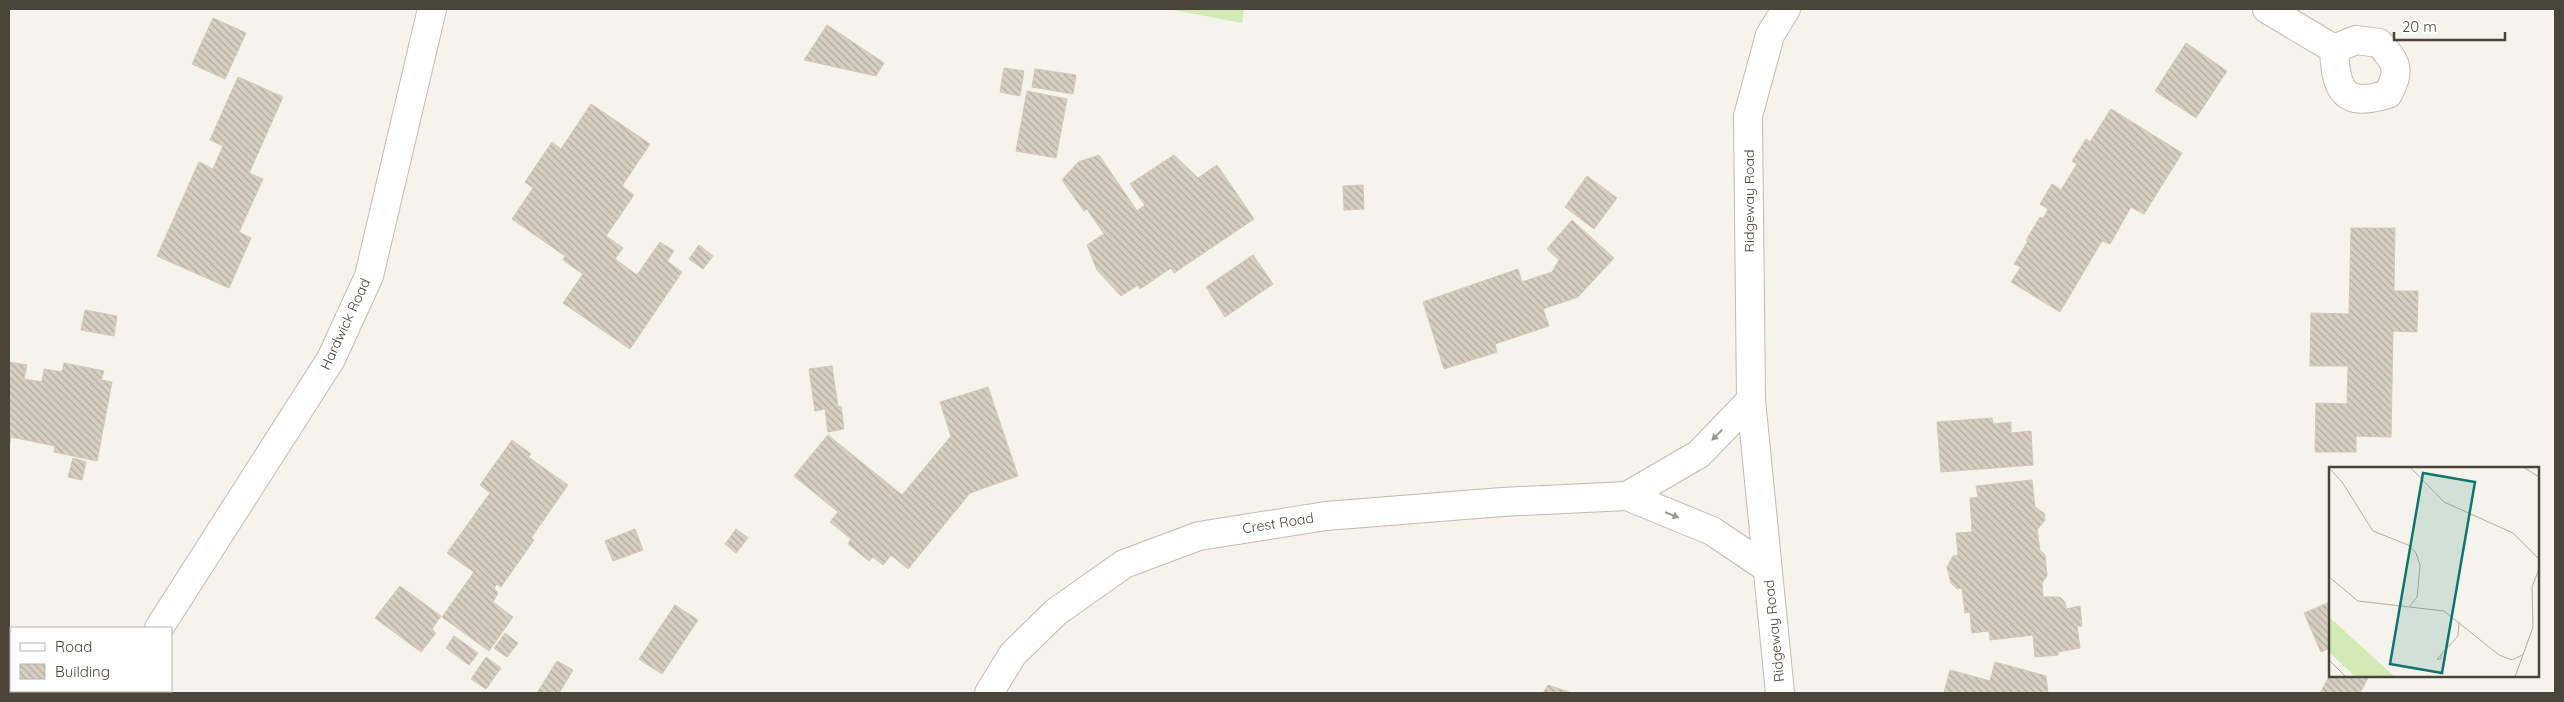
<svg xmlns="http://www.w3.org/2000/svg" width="2564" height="702" font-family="Quicksand,sans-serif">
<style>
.grass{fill:#d2eab5}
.building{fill:url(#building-back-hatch);stroke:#d3c7b4}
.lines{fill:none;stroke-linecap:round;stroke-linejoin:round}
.street-casing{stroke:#c2bbae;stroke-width:30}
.street{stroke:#fff;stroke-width:28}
.oneway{fill:#9c9892}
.labels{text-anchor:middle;stroke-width:4.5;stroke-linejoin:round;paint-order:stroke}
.street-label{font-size:14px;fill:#4b4439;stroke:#fff}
.inset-road{fill:none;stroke:#b2ada4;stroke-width:1}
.view{fill:#0f766e;fill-opacity:0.15;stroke:#0f766e;stroke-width:2.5}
.inset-edge{fill:none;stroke:#4b4439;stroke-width:2.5}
</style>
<defs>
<pattern id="building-back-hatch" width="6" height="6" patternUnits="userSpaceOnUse" patternTransform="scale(1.25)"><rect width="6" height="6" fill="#d8cfc1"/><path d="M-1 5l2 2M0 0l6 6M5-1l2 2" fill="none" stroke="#b1aa9e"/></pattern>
</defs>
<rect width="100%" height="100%" fill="#f6f3ec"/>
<!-- grass -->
<polygon class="grass" points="1168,9 1244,9 1242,23"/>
<!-- building -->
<g class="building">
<polygon points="213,18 246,33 225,79 192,64"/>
<polygon points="827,25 884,63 876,76 804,60"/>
<polygon points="2186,43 2227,71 2196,118 2155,91"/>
<polygon points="1004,68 1024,71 1020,96 1000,92"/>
<polygon points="1035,69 1076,75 1073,94 1032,87"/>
<polygon points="238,77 283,97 249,173 263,179 239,232 251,238 229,288 157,256 199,162 213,169 223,146 210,140"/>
<polygon points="1027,91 1067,99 1056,158 1016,151"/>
<polygon points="591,104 650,144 622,186 634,195 606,236 623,248 615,259 637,275 660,242 674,251 667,261 682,272 630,349 563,303 583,274 563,260 565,256 512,219 533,188 525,182 552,142 561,149"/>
<polygon points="2111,109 2182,153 2144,214 2131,207 2110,244 2102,241 2060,312 2011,282 2021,267 2014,264 2028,241 2026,240 2040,217 2043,219 2048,209 2040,204 2052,184 2061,190 2077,164 2072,161 2086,139 2090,142"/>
<polygon points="1099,155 1137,211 1145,205 1130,184 1174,155 1198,178 1217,165 1254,219 1174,273 1171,268 1140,289 1138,285 1121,296 1097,270 1087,245 1104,234 1087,209 1084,211 1062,180 1078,162"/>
<polygon points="1587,176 1617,198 1594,229 1565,207"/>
<polygon points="1363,185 1364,209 1344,210 1343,186"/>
<polygon points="1572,220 1614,258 1578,297 1543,309 1549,326 1495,344 1497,352 1444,369 1423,302 1518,269 1522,282 1552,272 1559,260 1547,249"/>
<polygon points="2351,228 2395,228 2394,291 2418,291 2417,332 2393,331 2391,437 2356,436 2356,452 2315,452 2316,403 2347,404 2348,366 2310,366 2311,313 2349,314"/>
<polygon points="699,245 713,256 703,269 689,259"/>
<polygon points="1253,255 1273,284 1225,317 1206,287"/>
<polygon points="85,310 117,316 114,336 81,330"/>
<polygon points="9,362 27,365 24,379 42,382 44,369 62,372 64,363 104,371 101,380 112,382 97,461 54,452 55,446 11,437 9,447"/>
<polygon points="832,366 838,407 841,406 844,429 828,432 825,409 815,411 809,369"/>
<polygon points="988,387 1018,476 970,493 908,569 891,555 883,565 873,557 869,561 848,544 851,539 830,522 838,512 794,476 828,435 902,495 951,436 940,402"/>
<polygon points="1992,418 1993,424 2011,422 2011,433 2031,431 2033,465 1941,472 1937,422"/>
<polygon points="512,440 531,454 528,457 568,485 531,538 534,540 501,587 497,584 494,588 498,593 493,602 513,617 489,651 442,617 474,572 447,553 490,493 480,485"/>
<polygon points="73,458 86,462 82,480 68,477"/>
<polygon points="2032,480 2035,507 2044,513 2045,520 2037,530 2040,550 2045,555 2047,576 2042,583 2043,597 2060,597 2065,602 2066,609 2080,606 2082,626 2077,626 2080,648 2058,652 2058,655 2035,657 2033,635 1990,640 1989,631 1972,633 1970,612 1965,613 1962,588 1957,589 1951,583 1947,567 1953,556 1958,555 1956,533 1972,532 1970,498 1978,497 1976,486"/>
<polygon points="635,529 643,550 613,561 605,541"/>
<polygon points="736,529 748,538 736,553 725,544"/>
<polygon points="400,586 441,616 432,629 436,633 421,652 375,618"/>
<polygon points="2330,602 2330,648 2321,652 2304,613"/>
<polygon points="675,605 698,620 662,674 639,659"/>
<polygon points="505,633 518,643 507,657 494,648"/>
<polygon points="454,636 478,653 469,665 446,648"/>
<polygon points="486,657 501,668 486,689 471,679"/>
<polygon points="557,661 573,670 559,693 537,693"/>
<polygon points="1995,662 2046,676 2048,693 1944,693 1950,670 1990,681"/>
<polygon points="2330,675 2330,676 2369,676 2360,693 2320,693"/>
<polygon points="1548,685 1572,693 1543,693"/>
</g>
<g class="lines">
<!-- street casing -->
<g class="street-casing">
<g id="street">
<polyline points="2267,9 2334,49"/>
<path d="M2356 40 2379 43C2397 63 2401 69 2388 94 2343 108 2336 91 2334 49Z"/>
<polyline points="1627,496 1699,454 1751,400"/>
<polyline points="159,628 331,359 369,276 432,9"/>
<polyline points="110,693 112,691"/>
<polyline points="989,693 1013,654 1056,612 1124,564 1199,536 1326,516 1502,502 1627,496 1712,531 1767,568"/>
<polyline points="1780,693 1751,400 1748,116 1770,35 1786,9"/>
</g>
</g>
<!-- street -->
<use href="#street" class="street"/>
</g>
<!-- one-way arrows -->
<defs><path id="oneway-solid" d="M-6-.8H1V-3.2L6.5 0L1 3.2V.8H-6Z" transform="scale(1.25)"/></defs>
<g class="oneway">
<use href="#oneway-solid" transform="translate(1717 435) rotate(134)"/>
<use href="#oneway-solid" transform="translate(1672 515) rotate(22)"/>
</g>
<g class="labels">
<!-- street labels -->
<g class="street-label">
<text transform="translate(1749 201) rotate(-90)" y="5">Ridgeway Road</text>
<text transform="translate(345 324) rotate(-65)" y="5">Hardwick Road</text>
<text transform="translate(1278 523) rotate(-9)" y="5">Crest Road</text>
<text transform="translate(1774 631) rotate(-96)" y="5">Ridgeway Road</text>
</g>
</g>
<!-- overview -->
<g transform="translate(2329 467)">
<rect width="210" height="210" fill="#f6f3ec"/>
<path d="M0 150 66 210H27L0 185Z" fill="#d2eab5"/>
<path class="inset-road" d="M81 0 115 35 184 66 210 92M194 0 210 10M0 1 13 15 44 64 79 78 87 86 91 98 89 121 88 130 81 139M0 110 29 134 115 144 170 188 183 193 195 187M112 188V192H108L129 169 130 155M0 193 17 210M186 210 204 160 203 120 210 102"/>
<path class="view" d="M94 6 146 15 113 206 61 197Z"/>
<rect width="210" height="210" class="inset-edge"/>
</g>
<!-- border -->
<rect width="2564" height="702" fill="none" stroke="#4b4439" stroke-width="20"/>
<!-- legend -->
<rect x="10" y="627" width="162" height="65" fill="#ffffff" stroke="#b7b4b0"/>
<rect x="20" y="643" width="25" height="8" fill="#ffffff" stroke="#b7b4b0"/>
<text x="55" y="652" font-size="15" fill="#4b4439">Road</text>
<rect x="20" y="664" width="25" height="15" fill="url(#building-back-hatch)" stroke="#b7b4b0"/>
<text x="55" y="677" font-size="15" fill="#4b4439">Building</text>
<!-- scale -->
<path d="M2394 32v8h111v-8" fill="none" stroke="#4b4439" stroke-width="2.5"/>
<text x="2402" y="32" font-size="15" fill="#4b4439" stroke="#ffffff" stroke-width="4" paint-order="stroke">20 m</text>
</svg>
